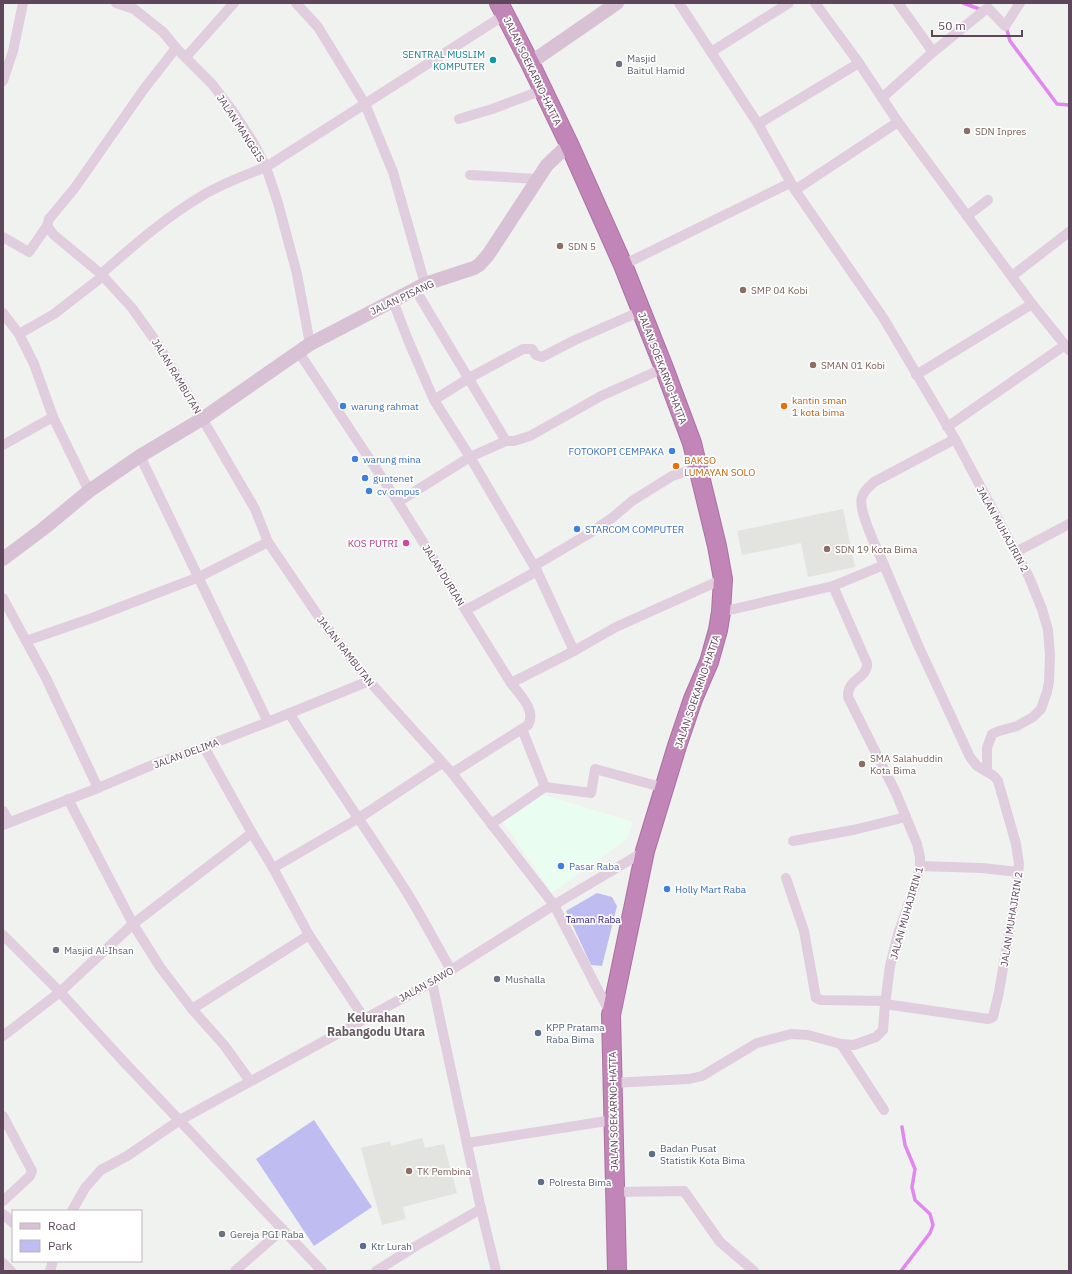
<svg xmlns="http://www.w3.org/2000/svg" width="1072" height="1274" font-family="'IBM Plex Sans',sans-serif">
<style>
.commercial{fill:#e9fdf0}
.education{fill:#e3e3e0}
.green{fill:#bebcf1}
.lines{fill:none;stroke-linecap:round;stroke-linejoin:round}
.stream{stroke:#e287f0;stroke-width:3.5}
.highway-casing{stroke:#ac70a2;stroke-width:20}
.street{stroke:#e0cdde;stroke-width:10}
.secondary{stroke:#d9c1d5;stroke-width:14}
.highway{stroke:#c185b7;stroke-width:18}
.culture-dot{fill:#0f9aa8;stroke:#fff;stroke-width:1.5}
.worship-dot{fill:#6b7280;stroke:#fff;stroke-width:1.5}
.education-dot{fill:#8d6e63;stroke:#fff;stroke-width:1.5}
.shop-dot{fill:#3f7fe0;stroke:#fff;stroke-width:1.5}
.food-dot{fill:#e8710a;stroke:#fff;stroke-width:1.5}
.hotel-dot{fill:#d1479c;stroke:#fff;stroke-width:1.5}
.service-dot{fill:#5c6f8a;stroke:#fff;stroke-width:1.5}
.labels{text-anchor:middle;stroke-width:3.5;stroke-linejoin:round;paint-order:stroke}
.culture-label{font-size:10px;fill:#0d838f;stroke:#fff;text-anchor:end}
.worship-label{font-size:10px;fill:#5b616d;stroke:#fff;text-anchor:start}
.street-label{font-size:10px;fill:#5e465b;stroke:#fff}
.education-label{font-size:10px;fill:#785e54;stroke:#fff;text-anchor:start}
.food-label{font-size:10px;fill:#c56008;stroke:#fff;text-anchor:start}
.shop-label{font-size:10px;fill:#366cbe;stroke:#fff;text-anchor:start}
.hotel-label{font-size:10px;fill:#b23c85;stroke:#fff;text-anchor:end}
.park-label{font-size:10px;fill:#241384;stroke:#fff}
.service-label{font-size:10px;fill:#4e5e75;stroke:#fff;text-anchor:start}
.quarter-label{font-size:12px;font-weight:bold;fill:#655c63;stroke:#fff}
</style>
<rect width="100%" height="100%" fill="#f0f2ef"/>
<!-- commercial -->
<polygon class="commercial" points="538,793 633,822 627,839 552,893 503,822"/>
<!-- education -->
<g class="education">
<polygon points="843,509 855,567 808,577 801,543 742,555 737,531"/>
<polygon points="422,1138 425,1148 444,1144 457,1193 403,1207 406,1219 382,1225 361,1148 390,1141 391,1146"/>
</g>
<!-- green -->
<g class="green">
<polygon points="597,893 612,897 617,906 602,966 591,965 566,911"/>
<polygon points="314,1120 372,1207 314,1246 256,1159"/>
</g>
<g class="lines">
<!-- stream -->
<g class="stream">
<polyline points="963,3 982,10"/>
<polyline points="1004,27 1007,30 1010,41 1057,104 1069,105"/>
<polyline points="901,1271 930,1233 933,1225 930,1214 915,1200 912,1187 915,1169 905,1145 902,1127"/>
</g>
<!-- highway casing -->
<g class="highway-casing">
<polyline id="highway" points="499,3 530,63 569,144 623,265 664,368 692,443 717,546 723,579 721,612 718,630 709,662 693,699 677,746 645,851 611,1015 617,1271"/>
</g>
<!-- street -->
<g class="street">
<polyline points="116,3 134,9 163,32 176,48 212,84 232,110 253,142 266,167 278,203 297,274 310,344"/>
<polyline points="296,3 318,27 365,104 393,172 425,284"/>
<polyline points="679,3 758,124 795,190 884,319 955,439"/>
<polyline points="815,3 859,63 898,122 1032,304 1069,350"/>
<polyline points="898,3 933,52"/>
<polyline points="711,52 789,3"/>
<polyline points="186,57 234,3"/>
<polyline points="3,81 13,51 23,3"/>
<polyline points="882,98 933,52 986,9 988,8 1005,26 1020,3"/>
<polyline points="459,119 492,109 543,90"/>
<polyline points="758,124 859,63"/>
<polyline points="470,175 538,179"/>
<polyline points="795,190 898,122"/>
<polyline points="967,216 988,200"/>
<polyline points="47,226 54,235 101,274 132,308 157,343 185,389 255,509 268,542 321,620 369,681 452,773 554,905 610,1013"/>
<polyline points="3,237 29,252 47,226 49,219 74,189 144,89 176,48"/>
<polyline points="623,265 790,183"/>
<path d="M101 274C134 245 167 216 205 194 224 183 245 175 266 167L506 14"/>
<polyline points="1012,276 1069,232"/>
<polyline points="415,289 506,441"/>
<polyline points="393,301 408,340 434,400 470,457 534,566"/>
<polyline points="3,313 19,334 34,364 53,417 89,491"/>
<polyline points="19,334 54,314 103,276"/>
<path d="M298 351 398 502 511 683C519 694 537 711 528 725L452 773"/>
<polyline points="916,375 1032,304"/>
<polyline points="434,400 469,378 523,349 532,349 536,355 542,357 575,340 641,311"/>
<polyline points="947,427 1065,345"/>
<polyline points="3,445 53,417"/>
<polyline points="140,456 268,722"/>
<polyline points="398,502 470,457 506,441 514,441 530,436 601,396 664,368"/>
<polyline points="1016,552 1069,524"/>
<polyline points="884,565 918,645 970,757 977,766 994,776 998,781 1016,844 1019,864 1017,886 999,992 993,1017 988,1019 885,1004"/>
<polyline points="537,571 574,651"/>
<polyline points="3,598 46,678 98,788"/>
<polyline points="466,610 537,571 534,566 590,533 612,518 632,501 672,476 698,468"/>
<path d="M721 612 833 586 884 565C878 551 857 509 862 497 864 490 869 487 874 482L955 439 1029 577 1042 609 1048 630 1050 655 1049 682 1047 692 1041 709 1033 717 1017 726 999 731 992 734 987 748V772"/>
<polyline points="26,641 92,618 199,577 268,542"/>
<polyline points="511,683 574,651 616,627 723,579"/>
<path d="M289 713C327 773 368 831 406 891 422 917 436 944 451 970"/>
<polyline points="204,747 252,833 273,868 309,935 364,1018"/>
<polyline points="545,787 591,793 595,769 665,788"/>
<polyline points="68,799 133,924 160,967 192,1009 224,1045 250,1081"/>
<polyline points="3,811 9,822"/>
<polyline points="491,824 545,787 522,729"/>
<polyline points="3,825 98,788 157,763 204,747 268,722 369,681"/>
<polyline points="793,841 853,830 906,817"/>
<polyline points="920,866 982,868 1018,872"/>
<polyline points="273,868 359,818 442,763"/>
<polyline points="786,878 804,931 816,998 821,1000 885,1001"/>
<polyline points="3,935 60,992 125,1063 322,1271"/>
<polyline points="432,982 481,1209 496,1271"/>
<polyline points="192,1009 309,935"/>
<polyline points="3,1036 60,992 133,924 252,833"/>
<polyline points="841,1044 884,1110"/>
<path d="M612 1083 689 1079 702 1076 757 1043 791 1034 808 1035 841 1044 854 1045 876 1037 883 1030 885 1004 890 966 898 934 914 889 920 866V857L917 844 896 793 848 697C847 678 868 679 867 663L833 586"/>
<polyline points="3,1116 32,1171 30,1176 3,1201"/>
<polyline points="467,1143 613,1120"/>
<polyline points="615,1192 684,1191 720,1242 754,1271"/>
<polyline points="72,1211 85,1188 101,1170 127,1156 180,1120 432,982 554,905 645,851"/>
<polyline points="3,1214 13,1223"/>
<polyline points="3,1263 11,1271"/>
<polyline points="50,1271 53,1261"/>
<polyline points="235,1271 283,1229"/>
<polyline points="376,1271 416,1246 481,1209"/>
</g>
<!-- secondary -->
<g class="secondary">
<polyline points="530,63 617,3"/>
<polyline points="3,559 43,529 89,491 140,456 202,419 310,344 425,284 474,268 479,265 488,255 547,165 569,144"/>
</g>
<!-- highway -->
<use href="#highway" class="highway"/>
</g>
<!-- markers -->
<circle class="culture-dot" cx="493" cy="60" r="4"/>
<g class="worship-dot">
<circle cx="619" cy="64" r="4"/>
<circle cx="56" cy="950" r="4"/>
<circle cx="497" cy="979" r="4"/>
<circle cx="222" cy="1234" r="4"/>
</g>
<g class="education-dot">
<circle cx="967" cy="131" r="4"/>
<circle cx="560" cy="246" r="4"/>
<circle cx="743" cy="290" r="4"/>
<circle cx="813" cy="365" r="4"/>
<circle cx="827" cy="549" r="4"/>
<circle cx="862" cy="764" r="4"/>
<circle cx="409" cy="1171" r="4"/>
</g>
<g class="shop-dot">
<circle cx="343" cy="406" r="4"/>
<circle cx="672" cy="451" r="4"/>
<circle cx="355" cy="459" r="4"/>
<circle cx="365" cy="478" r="4"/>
<circle cx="369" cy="491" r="4"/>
<circle cx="577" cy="529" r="4"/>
<circle cx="561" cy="866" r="4"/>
<circle cx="667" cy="889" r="4"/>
</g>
<g class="food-dot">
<circle cx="784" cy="406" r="4"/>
<circle cx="676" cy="466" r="4"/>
</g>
<circle class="hotel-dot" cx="406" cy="543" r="4"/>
<g class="service-dot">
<circle cx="538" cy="1033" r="4"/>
<circle cx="652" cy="1154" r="4"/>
<circle cx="541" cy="1182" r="4"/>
<circle cx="363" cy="1246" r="4"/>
</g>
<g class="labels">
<!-- culture labels -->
<g class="culture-label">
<text x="485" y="58">SENTRAL MUSLIM<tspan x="485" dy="12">KOMPUTER</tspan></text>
</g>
<!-- worship labels -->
<g class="worship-label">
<text x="627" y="62">Masjid<tspan x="627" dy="12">Baitul Hamid</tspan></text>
<text x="64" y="954">Masjid Al-Ihsan</text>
<text x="505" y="983">Mushalla</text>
<text x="230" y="1238">Gereja PGI Raba</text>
</g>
<!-- street labels -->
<g class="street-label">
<text transform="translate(533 71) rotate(64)" y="4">JALAN SOEKARNO-HATTA</text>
<text transform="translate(241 128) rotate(57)" y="4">JALAN MANGGIS</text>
<text transform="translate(402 297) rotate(-25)" y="4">JALAN PISANG</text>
<text transform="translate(663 368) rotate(69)" y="4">JALAN SOEKARNO-HATTA</text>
<text transform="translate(177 376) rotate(59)" y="4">JALAN RAMBUTAN</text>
<text transform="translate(1003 529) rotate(61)" y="4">JALAN MUHAJIRIN 2</text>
<text transform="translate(444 575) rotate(58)" y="4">JALAN DURIAN</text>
<text transform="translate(346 651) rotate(52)" y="4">JALAN RAMBUTAN</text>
<text transform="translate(697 691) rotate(-71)" y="4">JALAN SOEKARNO-HATTA</text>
<text transform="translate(186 753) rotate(-20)" y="4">JALAN DELIMA</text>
<text transform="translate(906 913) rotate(-74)" y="4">JALAN MUHAJIRIN 1</text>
<text transform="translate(1011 919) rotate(-81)" y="4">JALAN MUHAJIRIN 2</text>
<text transform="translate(426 984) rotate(-29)" y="4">JALAN SAWO</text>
<text transform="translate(613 1111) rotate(-91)" y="4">JALAN SOEKARNO-HATTA</text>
</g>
<!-- education labels -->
<g class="education-label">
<text x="975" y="135">SDN Inpres</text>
<text x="568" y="250">SDN 5</text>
<text x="751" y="294">SMP 04 Kobi</text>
<text x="821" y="369">SMAN 01 Kobi</text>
<text x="835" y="553">SDN 19 Kota Bima</text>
<text x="870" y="762">SMA Salahuddin<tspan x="870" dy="12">Kota Bima</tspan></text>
<text x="417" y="1175">TK Pembina</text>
</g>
<!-- food labels -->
<g class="food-label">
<text x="792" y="404">kantin sman<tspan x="792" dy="12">1 kota bima</tspan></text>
<text x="684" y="464">BAKSO<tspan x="684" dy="12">LUMAYAN SOLO</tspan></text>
</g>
<!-- shop labels -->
<g class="shop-label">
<text x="351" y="410">warung rahmat</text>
<text x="664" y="455" text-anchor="end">FOTOKOPI CEMPAKA</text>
<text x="363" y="463">warung mina</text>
<text x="373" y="482">guntenet</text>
<text x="377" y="495">cv ompus</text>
<text x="585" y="533">STARCOM COMPUTER</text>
<text x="569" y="870">Pasar Raba</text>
<text x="675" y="893">Holly Mart Raba</text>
</g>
<!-- hotel labels -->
<g class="hotel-label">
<text x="398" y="547">KOS PUTRI</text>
</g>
<!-- park labels -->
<g class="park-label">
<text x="593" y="923">Taman Raba</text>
</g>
<!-- service labels -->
<g class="service-label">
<text x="546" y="1031">KPP Pratama<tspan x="546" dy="12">Raba Bima</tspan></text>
<text x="660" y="1152">Badan Pusat<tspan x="660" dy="12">Statistik Kota Bima</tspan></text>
<text x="549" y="1186">Polresta Bima</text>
<text x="371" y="1250">Ktr Lurah</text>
</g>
<!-- quarter labels -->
<g class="quarter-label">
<text x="376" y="1022">Kelurahan<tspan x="376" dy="14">Rabangodu Utara</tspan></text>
</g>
</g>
<!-- border -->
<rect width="1072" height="1274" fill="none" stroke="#5e465b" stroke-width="8"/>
<!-- legend -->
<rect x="12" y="1210" width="130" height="52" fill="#ffffff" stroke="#bfb5bd"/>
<rect x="20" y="1223" width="20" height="6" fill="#d9c1d5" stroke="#bfb5bd"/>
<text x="48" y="1230" font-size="12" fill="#5e465b">Road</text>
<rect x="20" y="1240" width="20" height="12" fill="#bebcf1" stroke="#bfb5bd"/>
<text x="48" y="1250" font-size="12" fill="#5e465b">Park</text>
<!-- scale -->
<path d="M932 30v6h90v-6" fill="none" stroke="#5e465b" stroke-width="2"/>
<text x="938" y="30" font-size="12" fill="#5e465b" stroke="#ffffff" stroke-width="3" paint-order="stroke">50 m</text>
</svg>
